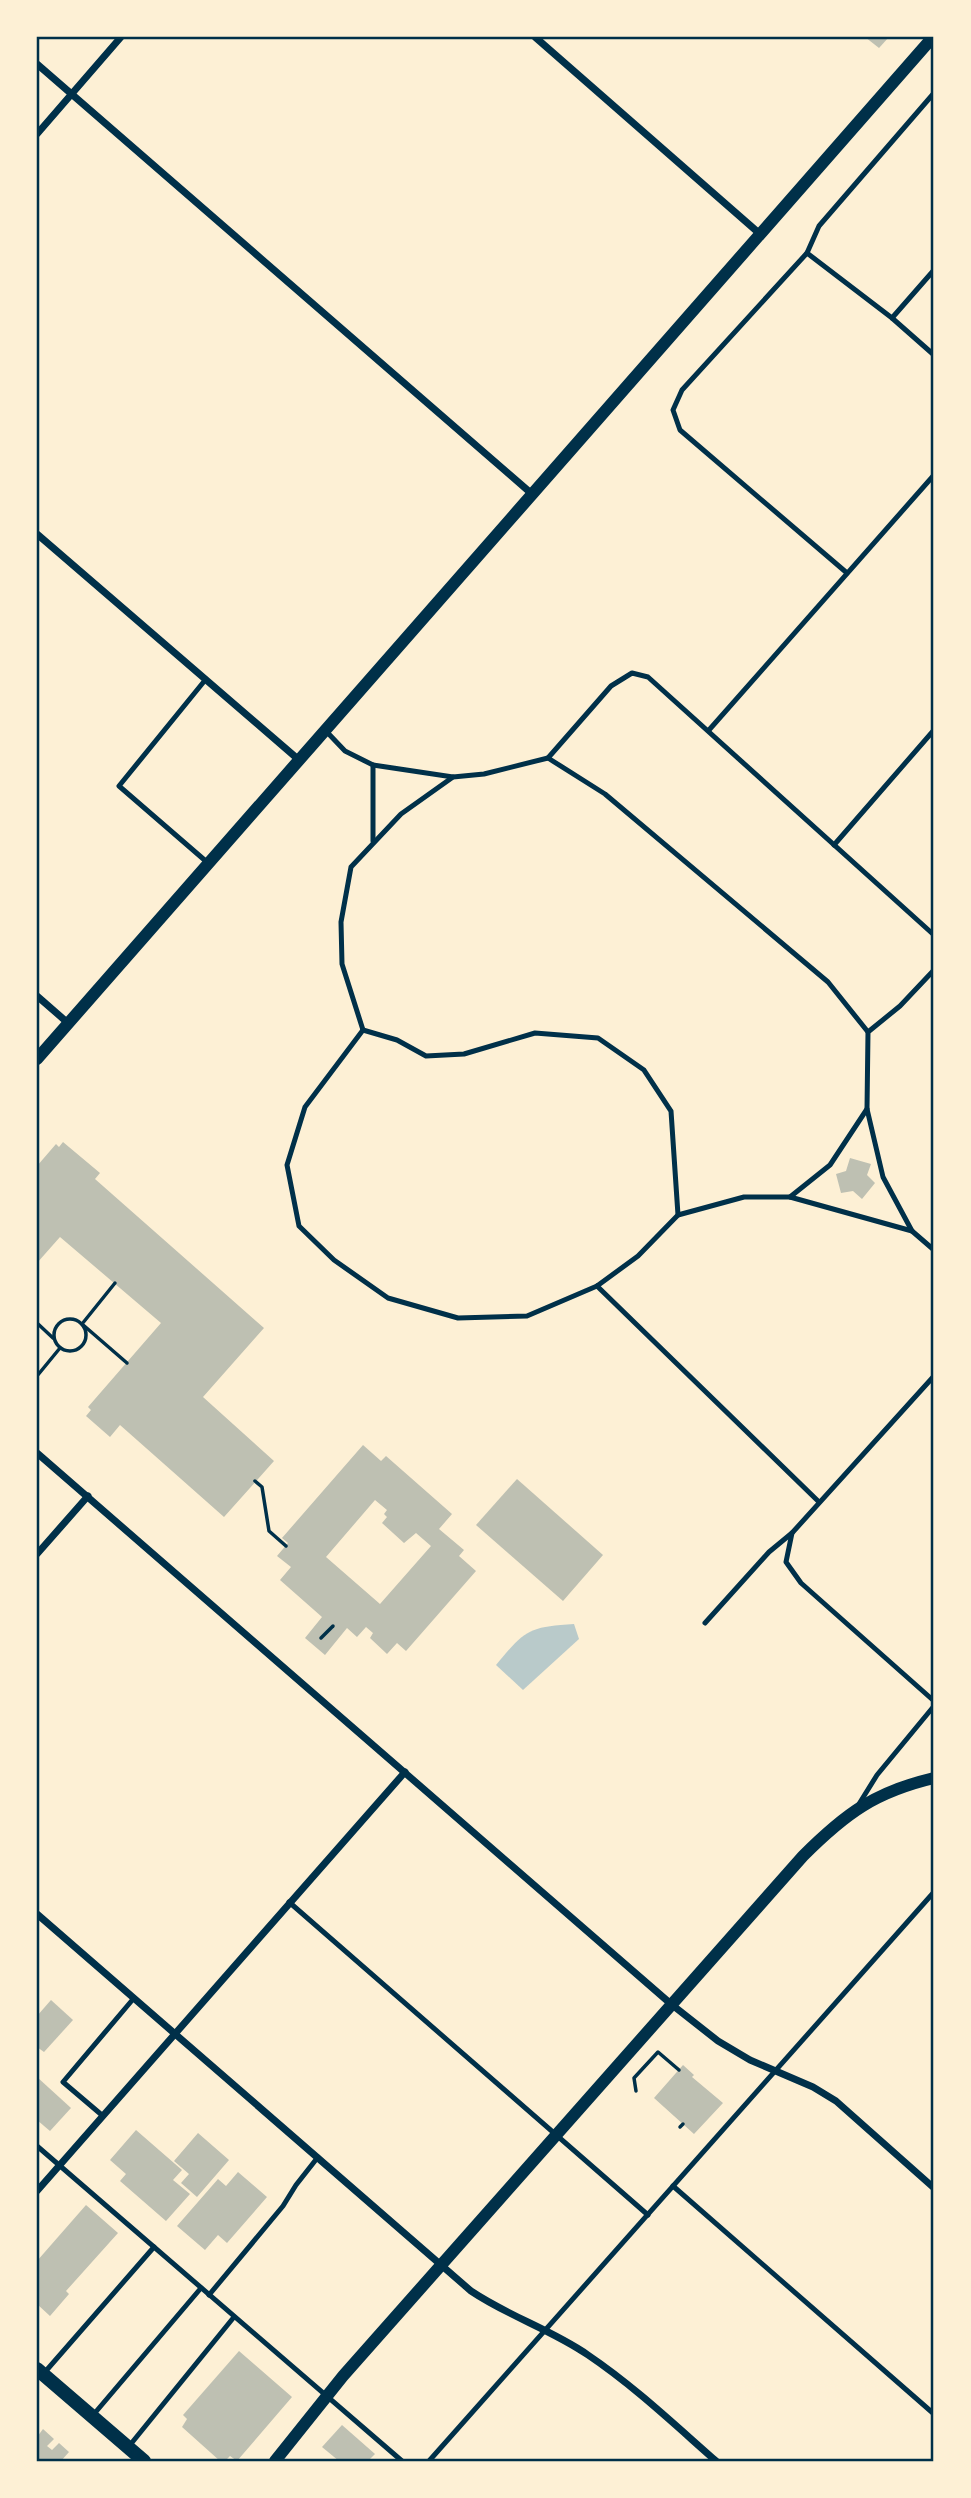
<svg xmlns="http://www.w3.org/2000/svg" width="971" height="2498" font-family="'Alegreya Sans',sans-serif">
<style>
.green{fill:#b9caca}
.building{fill:#bec0b2;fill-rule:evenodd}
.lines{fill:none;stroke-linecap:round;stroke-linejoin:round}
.path{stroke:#003049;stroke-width:3.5}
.service{stroke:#003049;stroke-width:5}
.minor{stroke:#003049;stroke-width:7}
.tertiary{stroke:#003049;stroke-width:12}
.secondary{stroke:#003049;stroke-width:14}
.neatline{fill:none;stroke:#003049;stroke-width:2.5}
</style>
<rect width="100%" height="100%" fill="#fdf0d5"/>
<!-- green -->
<path class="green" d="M574 1624 579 1639 523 1690 496 1665C525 1630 528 1627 574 1624Z"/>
<!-- building -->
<g class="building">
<polygon points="865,37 889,37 879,48"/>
<polygon points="63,1142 100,1173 95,1179 264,1328 203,1397 274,1461 224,1517 120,1425 110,1437 86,1416 91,1410 88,1407 161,1323 60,1237 37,1263 37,1166 56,1144 59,1147"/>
<polygon points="850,1158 871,1164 867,1175 875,1183 862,1199 853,1191 841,1193 836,1174 846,1171"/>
<path d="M363 1445 381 1461 386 1456 452 1514 439 1529 464 1550 459 1556 476 1571 406 1651 397 1643 387 1654 370 1638 373 1633 366 1627 357 1637 347 1628 325 1655 305 1638 322 1617 280 1580 291 1567 277 1556 288 1543 282 1538ZM375 1500 387 1510 384 1514 387 1517 382 1523 404 1543 416 1533 431 1546 380 1604 326 1557Z"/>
<polygon points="517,1479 603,1555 563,1601 476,1525"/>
<polygon points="51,2000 73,2020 44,2052 37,2047 37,2016"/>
<polygon points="683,2065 694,2075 692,2077 723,2103 694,2134 654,2098"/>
<polygon points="37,2077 71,2108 50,2131 37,2120"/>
<polygon points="136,2130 182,2170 173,2180 190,2194 166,2221 120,2181 126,2174 110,2160"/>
<polygon points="198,2133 229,2160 197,2197 181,2183 189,2174 174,2161"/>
<polygon points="238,2172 267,2197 227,2243 218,2235 205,2250 177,2226 218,2179 226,2186"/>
<polygon points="86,2205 118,2233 66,2291 69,2294 50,2316 37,2304 37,2261"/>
<polygon points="239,2351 292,2397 237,2461 230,2456 225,2461 220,2461 182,2427 187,2419 183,2415"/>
<polygon points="342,2425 375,2454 368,2461 339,2461 322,2447"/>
<polygon points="43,2429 54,2439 47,2446 52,2450 59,2443 69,2452 61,2461 37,2461 37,2437"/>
</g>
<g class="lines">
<!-- path -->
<g class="path">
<polyline points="115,1283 82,1324 127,1363"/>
<circle cx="70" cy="1335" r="16"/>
<polyline points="37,1323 53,1338"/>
<polyline points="37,1376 60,1348"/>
<polyline points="255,1481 262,1487 269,1531 286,1546"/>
<polyline points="321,1638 333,1626"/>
<polyline points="636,2091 634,2078 658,2052 679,2070"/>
<polyline points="680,2127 683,2124"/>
</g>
<!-- service -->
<g class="service">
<polyline points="807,253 892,318 934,355"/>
<polyline points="892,318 934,270"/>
<polyline points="847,573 680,430 673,410 682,390 807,253 819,226 934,93"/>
<polyline points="206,679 119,786 208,863"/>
<polyline points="325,730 345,751 373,765 373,841"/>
<polyline points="709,730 934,475"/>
<polyline points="548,758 611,686 632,673 648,677 934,935"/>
<polyline points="373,765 453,777"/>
<polyline points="834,845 934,730"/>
<polyline points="934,970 900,1006 868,1032 867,1109 883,1177 912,1231 934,1250"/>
<polyline points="363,1030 305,1107 287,1165 299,1226 334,1260 388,1298 458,1318 527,1316 597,1286 638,1256 678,1215 744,1197 790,1197 912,1231"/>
<polyline points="363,1030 342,964 341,922 351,867 401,814 453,777 484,774 548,758 605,794 828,982 868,1032"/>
<polyline points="363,1030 397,1040 426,1056 464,1054 535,1033 598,1038 644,1070 671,1111 678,1215"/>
<polyline points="790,1197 830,1165 867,1109"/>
<polyline points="597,1286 818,1501"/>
<polyline points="934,1376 792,1533 786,1562 801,1583 934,1701"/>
<polyline points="705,1623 769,1552 792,1533"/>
<polyline points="859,1804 877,1775 934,1706"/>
<polyline points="289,1902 648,2215"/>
<polyline points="103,2116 63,2082 134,1998"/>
<polyline points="37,2146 402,2461"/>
<polyline points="673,2186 934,2414"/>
<polyline points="209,2295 283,2206 296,2185 318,2157"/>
<polyline points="45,2372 154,2247"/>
<polyline points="94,2414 201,2288"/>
<polyline points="130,2445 234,2317"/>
<polyline points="429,2461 934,1892"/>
</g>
<!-- minor -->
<g class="minor">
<polyline points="535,37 760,234"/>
<polyline points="37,64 532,494"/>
<polyline points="37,134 121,37"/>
<polyline points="37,534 299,760"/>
<polyline points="37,996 68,1023"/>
<polyline points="37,1453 671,2004 718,2041 750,2060 813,2087 836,2101 934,2188"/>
<polyline points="37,1554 88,1496"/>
<path d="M37 1914 471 2291C508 2316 552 2330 588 2355 634 2386 675 2425 716 2461"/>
<polyline points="37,2191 405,1772"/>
</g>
<!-- tertiary -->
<g class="tertiary">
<polyline points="37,1059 933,37"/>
<path d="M275 2461 343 2376 803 1856C846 1813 875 1792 934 1778"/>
</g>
<!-- secondary -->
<polyline class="secondary" points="37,2369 144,2461"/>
</g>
<!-- border -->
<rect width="971" height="2498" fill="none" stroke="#fdf0d5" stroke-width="77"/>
<rect x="38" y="38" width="894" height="2422" class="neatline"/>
</svg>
